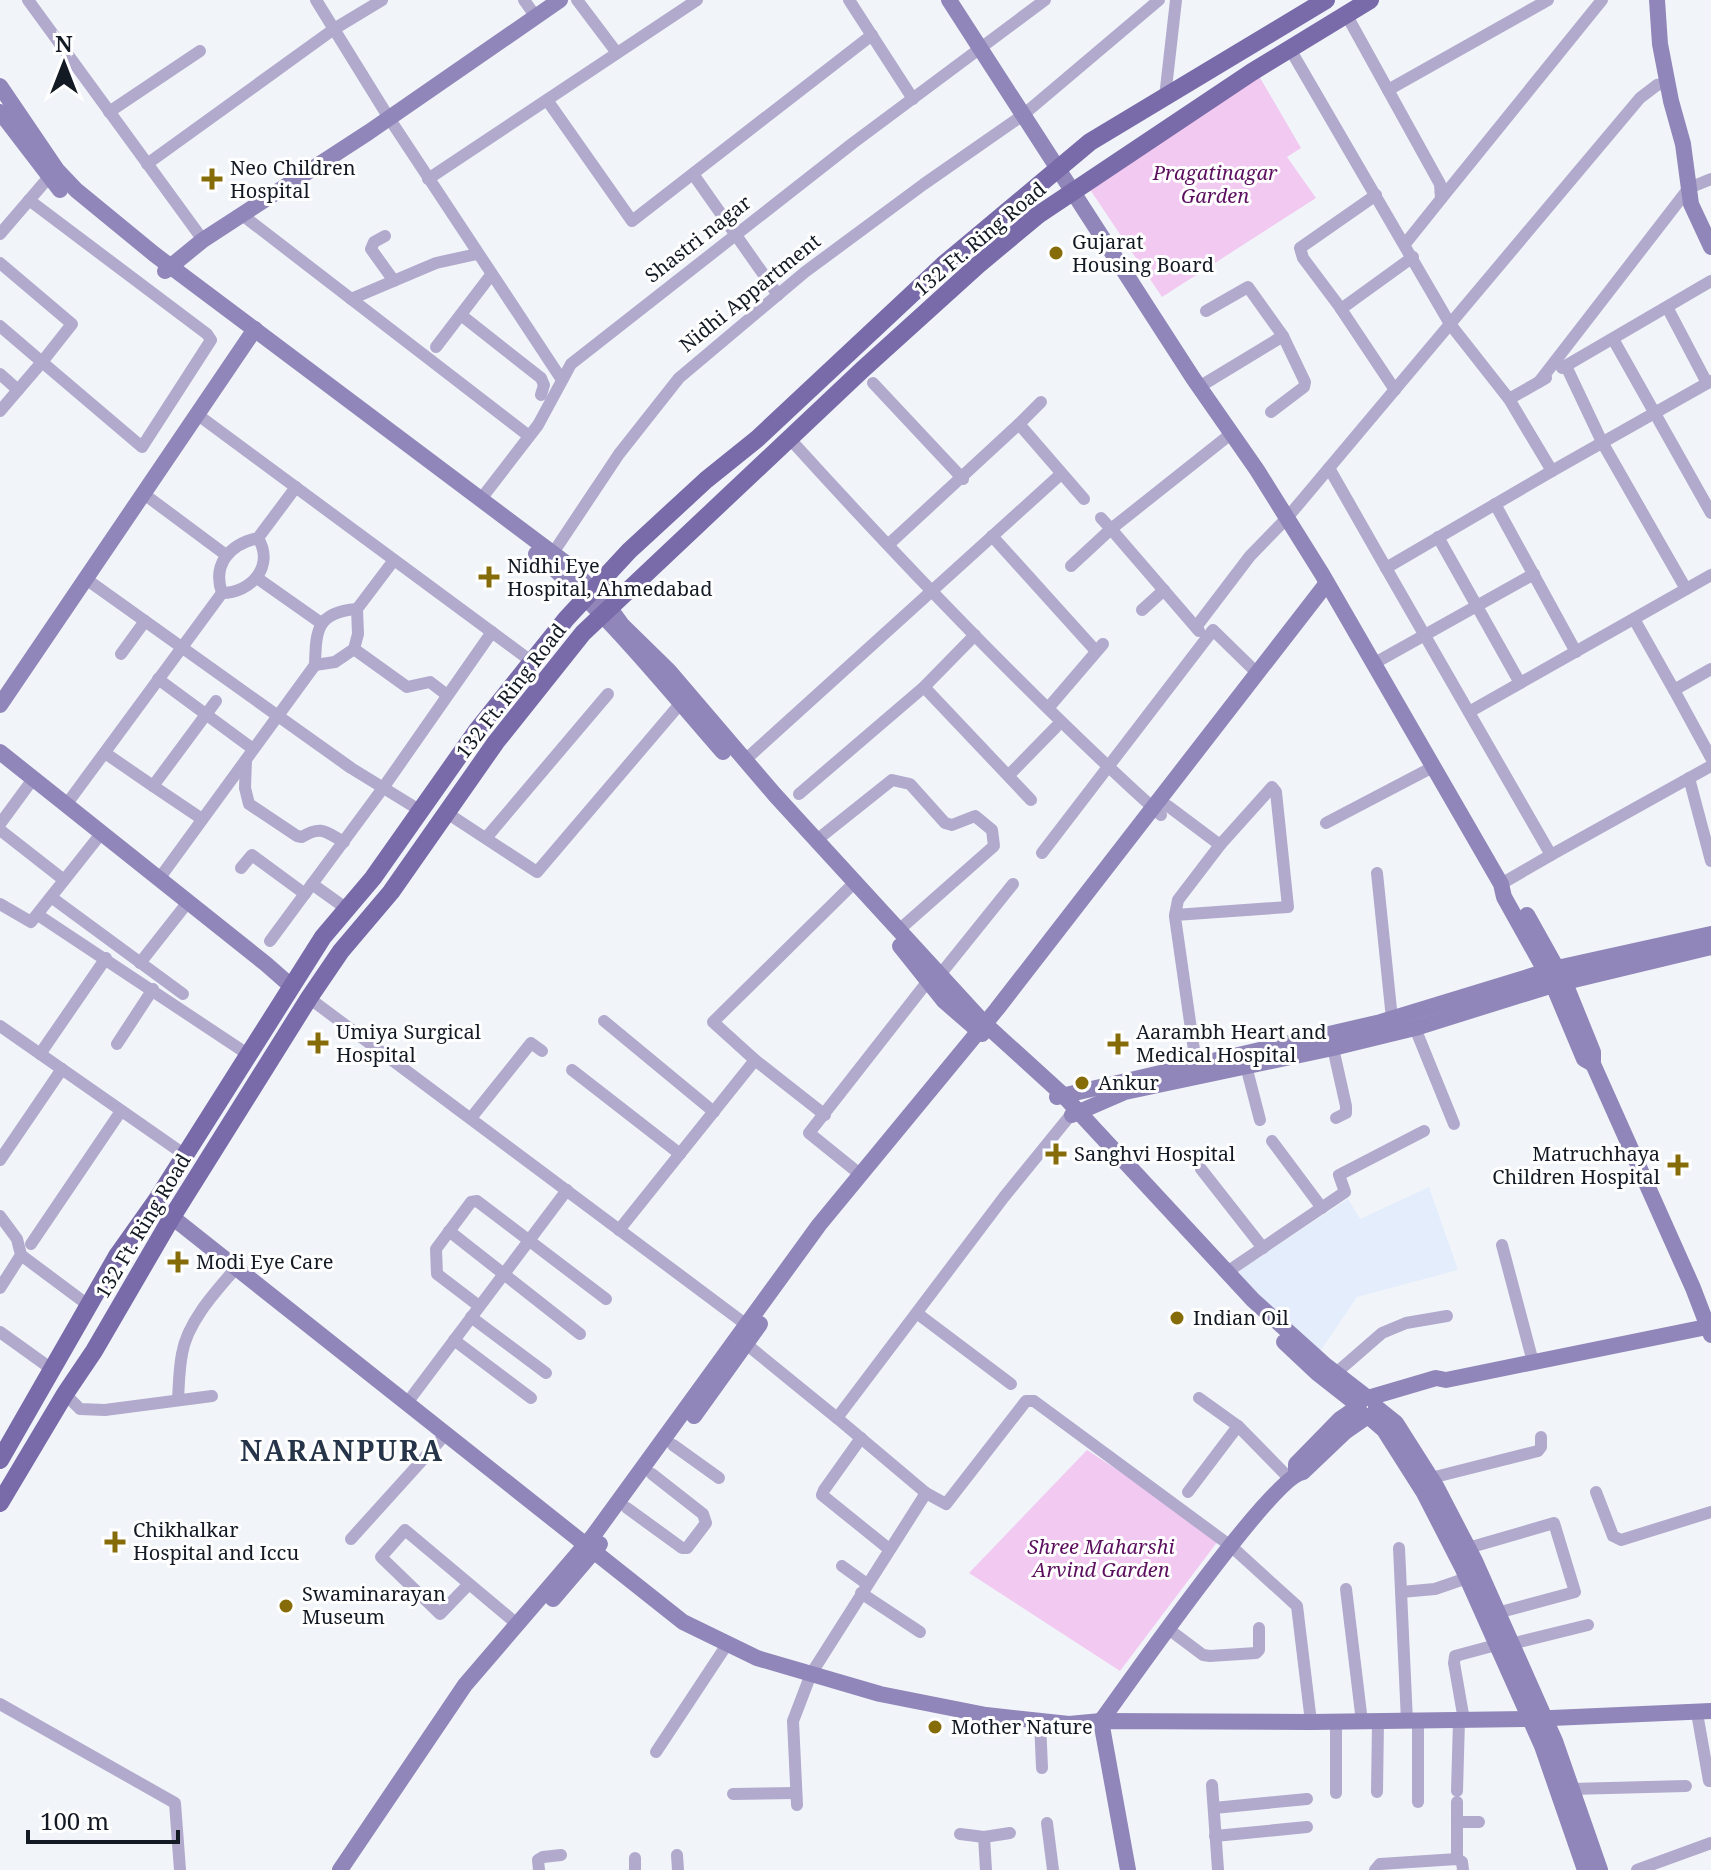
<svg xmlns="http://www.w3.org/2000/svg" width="1711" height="1870" font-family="'Noto Serif',serif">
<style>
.built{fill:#e4edfb}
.green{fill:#f2c9f1}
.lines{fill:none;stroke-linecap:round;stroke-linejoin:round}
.street{stroke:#b1aacd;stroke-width:12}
.secondary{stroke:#9086b9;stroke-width:16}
.primary{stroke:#796ba9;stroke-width:18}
.poi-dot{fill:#856c08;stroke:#fff;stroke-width:3}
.labels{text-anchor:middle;stroke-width:6;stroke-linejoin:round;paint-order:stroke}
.poi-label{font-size:20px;fill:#141a24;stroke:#fff;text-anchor:start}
.park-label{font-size:20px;font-style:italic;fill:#5b0f5e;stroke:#fff}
.street-label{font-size:20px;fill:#141a24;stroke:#fff}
.district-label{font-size:28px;font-weight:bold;letter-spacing:2px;fill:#26344a;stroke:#fff}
</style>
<rect width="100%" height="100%" fill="#f1f5fa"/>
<!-- built -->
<polygon class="built" points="1429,1187 1458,1270 1357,1297 1319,1353 1235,1273 1348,1199 1360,1219"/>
<!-- green -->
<g class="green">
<polygon points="1259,76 1301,148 1287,157 1316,198 1162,297 1089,188"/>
<polygon points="1087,1450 1221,1537 1120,1671 969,1573"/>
</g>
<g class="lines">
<!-- street -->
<g class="street">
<polyline points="28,0 203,240"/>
<polyline points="316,0 389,118 562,380"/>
<polyline points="524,0 536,17"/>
<polyline points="577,0 617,53"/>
<polyline points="849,0 913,99"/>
<polyline points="1346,14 1440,184 1441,199 1405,244"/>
<polyline points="1290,49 1450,324 1509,399 1552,471 1711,381"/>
<polyline points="1388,90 1548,0"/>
<polyline points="1165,97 1176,0"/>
<polyline points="547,100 632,221 872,35"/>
<polyline points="109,112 200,51"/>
<polyline points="147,164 334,29 382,0"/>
<polyline points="693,174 778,295"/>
<polyline points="428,179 697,0"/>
<polyline points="1376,195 1300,248 1303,258 1339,306 1395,390"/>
<polyline points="1441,199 1602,0"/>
<polyline points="241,214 529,436"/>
<polyline points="0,234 49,177"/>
<polyline points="385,236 374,242 371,249 394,281"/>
<polyline points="0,263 72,324 42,362 0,326"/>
<polyline points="351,299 436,263 477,254"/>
<polyline points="1667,307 1707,383"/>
<polyline points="1341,309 1413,257"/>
<polyline points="1206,311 1248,287 1283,336 1305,382 1304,387 1271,412"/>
<polyline points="461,315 541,378 544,385 541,395"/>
<polyline points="1613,339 1711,513"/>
<polyline points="436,347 491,275"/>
<polyline points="1566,366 1602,442 1686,589"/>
<polyline points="1562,368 1711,281"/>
<polyline points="0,374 18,390"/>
<polyline points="1539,382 1689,188 1711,179"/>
<polyline points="873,383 963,479"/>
<polyline points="1199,387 1283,336"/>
<polyline points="1509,399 1546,378"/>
<polyline points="0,411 42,362 142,447 211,340 207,334 29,200"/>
<polyline points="198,415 531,661"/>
<polyline points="1019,424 1041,402"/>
<path d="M789 438C907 568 1031 698 1161 815"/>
<polyline points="1329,468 1386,568 1552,471"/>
<polyline points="144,494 226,555"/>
<polyline points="481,499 538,425 571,364 853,143 1045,0"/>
<polyline points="1495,504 1576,652"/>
<polyline points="992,536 1095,650"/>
<polyline points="1438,537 1520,683"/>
<polyline points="889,544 1019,424 1084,499"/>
<polyline points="553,553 619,454 679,378 805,272 924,184 1023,115 1159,0"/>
<polyline points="1071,566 1111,529 1101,518"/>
<polyline points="1386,568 1551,855 1501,884"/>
<polyline points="257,578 321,623"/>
<polyline points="86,579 351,768 421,811"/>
<path d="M222 593C251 593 275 566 258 538"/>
<polyline points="1142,610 1164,590"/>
<polyline points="1634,619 1674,690"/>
<polyline points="1196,627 1250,556 1287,518 1640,98 1657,85 1668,83"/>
<polyline points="1199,631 1111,529 1232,433"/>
<polyline points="354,649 407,687 430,682 447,695"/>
<polyline points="121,654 145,621"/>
<polyline points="1373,664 1534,574"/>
<polyline points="315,665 335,662 354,649 358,634 357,609 394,560"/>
<polyline points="1711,669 1674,690 1711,758"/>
<polyline points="158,679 253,749"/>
<polyline points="924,687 1031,800"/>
<polyline points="1049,707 1103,644"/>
<polyline points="1469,712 1711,575"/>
<polyline points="105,753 153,786"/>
<path d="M246 760 245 788 249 804 297 836 302 837C321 825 326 832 344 842"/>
<polyline points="745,760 1061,474"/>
<polyline points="1009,775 1056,727"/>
<polyline points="1689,778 1711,861"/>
<polyline points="799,794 924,687 975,635"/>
<path d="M66 805 222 593C212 564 230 544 258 538L296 487"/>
<polyline points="1168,806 1220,845"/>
<polyline points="447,813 537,872 680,704"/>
<polyline points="202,819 153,786 216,701"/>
<polyline points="1326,823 1433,767"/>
<polyline points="0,824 33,779"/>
<polyline points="0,830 64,880"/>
<polyline points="486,838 608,694"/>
<polyline points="818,839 892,780 910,784 945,823 952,825 975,816 992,830 994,846 900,929"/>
<polyline points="1042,853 1213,630 1257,673"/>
<polyline points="1551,855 1711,766"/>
<polyline points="241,868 252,855 305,894"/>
<polyline points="1377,873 1392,1019"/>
<path d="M159 879 315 665C316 631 316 612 357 609"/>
<polyline points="312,884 347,909"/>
<polyline points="51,897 183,994"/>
<polyline points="0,904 31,922 96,840"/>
<polyline points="38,915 249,1055"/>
<polyline points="1175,915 1288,907 1276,792 1272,787 1220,845 1178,900 1175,915 1175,917 1196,1064"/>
<polyline points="270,941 383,788 492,632"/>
<polyline points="140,963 188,902"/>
<polyline points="939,976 1013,884"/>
<polyline points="309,998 752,1329"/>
<polyline points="604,1021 714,1112"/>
<polyline points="0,1026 185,1155"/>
<polyline points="1415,1028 1454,1124"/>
<polyline points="117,1044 153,989"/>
<polyline points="1333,1048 1346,1106 1346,1113 1336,1118"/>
<polyline points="40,1054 106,958"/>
<polyline points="1246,1066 1260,1120"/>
<polyline points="572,1070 680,1154"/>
<polyline points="825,1115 755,1060 713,1022 849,888"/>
<polyline points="471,1118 531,1043 542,1051"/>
<polyline points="1272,1141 1322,1208"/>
<polyline points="0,1160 62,1069"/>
<polyline points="1201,1169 1263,1248"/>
<polyline points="861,1175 809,1133 928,981"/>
<polyline points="0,1216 17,1239 21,1255 0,1288"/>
<polyline points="619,1230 755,1060"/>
<polyline points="449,1231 580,1334"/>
<polyline points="31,1244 121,1111"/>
<polyline points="1502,1245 1533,1362"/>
<polyline points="21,1255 88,1305"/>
<polyline points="1227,1272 1345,1192 1339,1175 1424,1131"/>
<polyline points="479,1306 437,1274 436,1249 471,1202 477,1201 606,1299"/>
<polyline points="918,1314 1011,1384"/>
<polyline points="471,1317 546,1373"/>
<polyline points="0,1332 53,1370"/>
<polyline points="740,1339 837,1418 1004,1197 1069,1117"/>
<polyline points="454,1340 531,1398"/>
<polyline points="1336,1373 1382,1333 1406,1323 1447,1316"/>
<polyline points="65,1394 80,1409 105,1410 212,1396"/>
<polyline points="1199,1398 1238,1426 1290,1479"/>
<path d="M178 1399C179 1384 179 1369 182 1354 187 1322 216 1291 237 1267"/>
<polyline points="407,1403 567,1190"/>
<polyline points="861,1438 824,1490 822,1495 889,1549"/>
<polyline points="673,1445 719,1478"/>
<polyline points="1431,1478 1538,1451 1541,1447 1541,1437"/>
<polyline points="1188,1492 1238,1426"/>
<polyline points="1596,1492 1613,1536 1621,1540 1711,1512"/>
<polyline points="926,1493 946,1504 1026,1401 1034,1401 1232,1547 1297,1606 1311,1722"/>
<polyline points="627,1508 682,1548 687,1548 706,1523 703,1514 652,1474"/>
<polyline points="351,1539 445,1435"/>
<polyline points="1399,1548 1407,1721"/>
<polyline points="1468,1548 1554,1523 1575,1592 1497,1613"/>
<polyline points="842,1566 867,1584"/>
<polyline points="469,1584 440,1614 381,1557 405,1530 517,1624"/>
<polyline points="1346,1589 1362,1722"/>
<polyline points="1401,1592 1435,1589 1467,1578"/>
<polyline points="861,1593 920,1632"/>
<polyline points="1167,1628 1203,1655 1210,1656 1256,1653 1259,1650 1259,1628"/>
<polyline points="1511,1644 1588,1625"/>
<polyline points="0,1704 175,1803 180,1870"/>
<polyline points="1697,1713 1709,1781"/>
<polyline points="1464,1720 1454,1663 1455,1656 1496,1645"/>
<polyline points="1040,1721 1042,1768"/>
<polyline points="1418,1721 1418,1802"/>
<polyline points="656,1752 728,1643"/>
<polyline points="1212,1785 1218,1870"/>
<polyline points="1571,1789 1686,1786"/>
<polyline points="1457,1791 1459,1720"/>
<polyline points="1377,1792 1378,1721"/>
<polyline points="1336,1793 1336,1722"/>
<polyline points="733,1794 796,1793"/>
<polyline points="1457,1802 1457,1859"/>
<polyline points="797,1805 793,1721 811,1674 926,1493 837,1418"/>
<polyline points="1214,1808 1307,1799"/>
<polyline points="1457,1822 1479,1822"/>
<polyline points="1047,1823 1053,1870"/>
<polyline points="960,1834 984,1837 986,1870"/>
<polyline points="1215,1836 1307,1827"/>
<polyline points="984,1837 1010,1833"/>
<polyline points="677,1855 678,1870"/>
<polyline points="635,1858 635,1870"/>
<polyline points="539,1870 538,1860 543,1857 561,1855"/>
<polyline points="1375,1870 1380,1864 1457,1859 1462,1862 1463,1870"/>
<polyline points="1637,1870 1711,1843"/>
</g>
<!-- secondary -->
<g class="secondary">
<polyline points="949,0 1193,378 1257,470 1322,574 1501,884 1504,897 1553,985 1584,1059 1593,1064"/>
<polyline points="1657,0 1660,44 1671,101 1683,144 1691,204 1711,247"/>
<polyline points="0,86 57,170 76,190 154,254 567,564 609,607 622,625 669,671 775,795 985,1024 1062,1094 1253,1300 1324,1364 1368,1398 1436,1378 1446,1380 1711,1326"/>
<polyline points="0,112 60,190"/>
<polyline points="165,271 203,240 369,132 560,0"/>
<path d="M536 554C603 607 666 687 723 752"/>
<polyline points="0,705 255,329"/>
<polyline points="0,752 266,964 291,986"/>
<polyline points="1527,915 1565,983 1593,1052 1593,1064 1693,1288 1711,1335"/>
<polyline points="900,946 944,1001 982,1034"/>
<polyline points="1057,1097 1381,1022 1557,968 1711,934"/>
<polyline points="1072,1115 1125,1092 1333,1048 1415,1028 1553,985 1711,947"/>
<polyline points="172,1217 683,1622 757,1658 880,1694 986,1715 1069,1724 1101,1721 1311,1722 1529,1719 1711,1711"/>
<polyline points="1284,1342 1317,1373 1359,1406 1340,1419 1296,1464 1296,1473"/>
<polyline points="1376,1407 1396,1423 1436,1486 1475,1561 1555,1741 1600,1870"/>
<polyline points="694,1416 760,1324"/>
<polyline points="553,1599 600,1544"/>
<polyline points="340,1870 465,1685 593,1536 819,1225 997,1009 1327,583"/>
<path d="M1128 1870 1101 1721C1128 1684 1272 1477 1303 1472L1345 1432 1368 1416 1384 1430 1424 1493 1462 1567 1542 1746 1585 1870"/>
</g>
<!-- primary -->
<g class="primary">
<polyline points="0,1460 117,1256 156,1201 323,937 373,878 478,729 566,619 629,551 706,480 757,439 943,265 1090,142 1326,0"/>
<polyline points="0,1503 65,1394 94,1351 172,1217 309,998 341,951 391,892 496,742 583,633 862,370 978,265 1038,215 1252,72 1370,0"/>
</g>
</g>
<!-- markers -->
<g class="poi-dot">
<path d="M208 167h8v8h8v8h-8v8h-8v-8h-8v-8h8z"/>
<circle cx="1056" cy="253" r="8"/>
<path d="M485 565h8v8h8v8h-8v8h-8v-8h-8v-8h8z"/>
<path d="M314 1031h8v8h8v8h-8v8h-8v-8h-8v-8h8z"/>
<path d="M1114 1032h8v8h8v8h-8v8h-8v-8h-8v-8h8z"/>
<circle cx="1082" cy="1083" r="8"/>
<path d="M1052 1142h8v8h8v8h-8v8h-8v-8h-8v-8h8z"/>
<path d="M1674 1153h8v8h8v8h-8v8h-8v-8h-8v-8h8z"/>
<path d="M174 1250h8v8h8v8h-8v8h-8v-8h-8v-8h8z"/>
<circle cx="1177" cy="1318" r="8"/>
<path d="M111 1530h8v8h8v8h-8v8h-8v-8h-8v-8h8z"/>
<circle cx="286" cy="1606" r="8"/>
<circle cx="935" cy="1727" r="8"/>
</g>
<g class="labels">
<!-- poi labels -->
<g class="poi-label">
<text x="230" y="175">Neo Children<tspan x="230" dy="23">Hospital</tspan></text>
<text x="1072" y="249">Gujarat<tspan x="1072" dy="23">Housing Board</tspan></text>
<text x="507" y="573">Nidhi Eye<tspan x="507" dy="23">Hospital, Ahmedabad</tspan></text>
<text x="336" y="1039">Umiya Surgical<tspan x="336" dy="23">Hospital</tspan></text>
<text x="1136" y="1039">Aarambh Heart and<tspan x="1136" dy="23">Medical Hospital</tspan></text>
<text x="1098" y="1090">Ankur</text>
<text x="1074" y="1161">Sanghvi Hospital</text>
<text x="1660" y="1161" text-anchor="end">Matruchhaya<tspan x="1660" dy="23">Children Hospital</tspan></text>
<text x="196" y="1269">Modi Eye Care</text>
<text x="1193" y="1325">Indian Oil</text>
<text x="133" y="1537">Chikhalkar<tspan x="133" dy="23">Hospital and Iccu</tspan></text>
<text x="302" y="1601">Swaminarayan<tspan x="302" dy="23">Museum</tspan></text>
<text x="951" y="1734">Mother Nature</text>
</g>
<!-- park labels -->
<g class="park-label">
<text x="1215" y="180">Pragatinagar<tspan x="1215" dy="23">Garden</tspan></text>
<text x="1101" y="1554">Shree Maharshi<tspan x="1101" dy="23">Arvind Garden</tspan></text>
</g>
<!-- street labels -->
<g class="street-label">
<text transform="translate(698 239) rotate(-38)" y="7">Shastri nagar</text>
<text transform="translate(980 239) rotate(-40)" y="7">132 Ft. Ring Road</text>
<text transform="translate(750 293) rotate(-39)" y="7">Nidhi Appartment</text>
<text transform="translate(511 691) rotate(-52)" y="7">132 Ft. Ring Road</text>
<text transform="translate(143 1226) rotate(-59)" y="7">132 Ft. Ring Road</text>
</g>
<!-- district labels -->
<g class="district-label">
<text x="342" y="1461">NARANPURA</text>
</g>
</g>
<!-- north arrow -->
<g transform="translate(64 64)" stroke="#ffffff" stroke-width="6" paint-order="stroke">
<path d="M0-6L14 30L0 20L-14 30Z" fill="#141a24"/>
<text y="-12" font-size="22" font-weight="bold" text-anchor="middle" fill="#141a24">N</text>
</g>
<!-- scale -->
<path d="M28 1830v12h150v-12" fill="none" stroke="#141a24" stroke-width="4"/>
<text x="40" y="1830" font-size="24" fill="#141a24" stroke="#ffffff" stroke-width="6" paint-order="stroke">100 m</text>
</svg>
